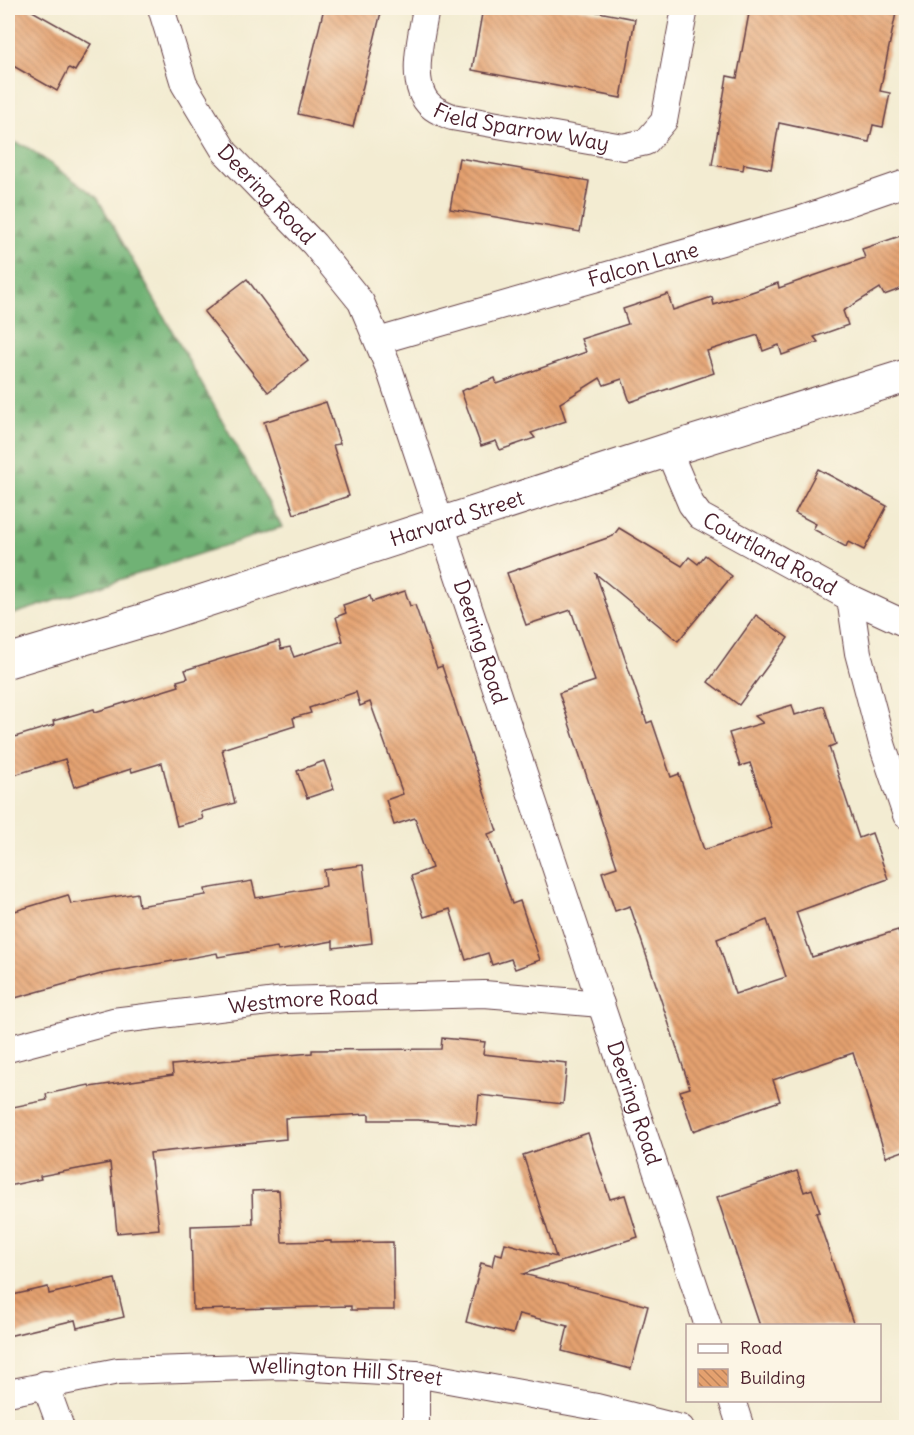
<svg xmlns="http://www.w3.org/2000/svg" width="914" height="1435" font-family="Delius,sans-serif">
<style>
.forest{fill:url(#forest-firs);stroke:#5d6850;stroke-width:1.5}
.building{fill:url(#building-back-hatch);fill-rule:evenodd}
.lines{fill:none;stroke-linecap:round;stroke-linejoin:round}
.minor-casing{stroke:#633e44;stroke-width:28}
.secondary-casing{stroke:#633e44;stroke-width:35}
.minor{stroke:#fff;stroke-width:26}
.secondary{stroke:#fff;stroke-width:33}
.labels{text-anchor:middle;stroke-width:4.5;stroke-linejoin:round;paint-order:stroke}
.street-label{font-size:21px;fill:#4a1f2b;stroke:#fcf5e5}
</style>
<defs>
<pattern id="forest-firs" width="22" height="20" patternUnits="userSpaceOnUse" patternTransform="scale(1.5)"><rect width="22" height="20" fill="#70b275"/><path d="M5 1l3.5 6h-7zM16 11l3.5 6h-7z" fill="#5e9060"/></pattern>
<pattern id="building-back-hatch" width="6" height="6" patternUnits="userSpaceOnUse" patternTransform="scale(1.5)"><rect width="6" height="6" fill="#e4a16f"/><path d="M-1 5l2 2M0 0l6 6M5-1l2 2" fill="none" stroke="#bb835b"/></pattern>
</defs>
<rect width="100%" height="100%" fill="#fcf5e5"/>
<filter id="ink" filterUnits="userSpaceOnUse"><feTurbulence type="fractalNoise" baseFrequency=".0167" numOctaves="2"/><feDisplacementMap in="SourceGraphic" scale="12" xChannelSelector="R" yChannelSelector="G"/><feConvolveMatrix kernelMatrix="1 2 1 2 8 2 1 2 1" color-interpolation-filters="sRGB"/></filter>
<filter id="wash" filterUnits="userSpaceOnUse"><feTurbulence type="fractalNoise" baseFrequency=".008" numOctaves="4" result="noise"/><feDisplacementMap in="SourceGraphic" scale="24" xChannelSelector="R" yChannelSelector="G"/><feGaussianBlur stdDeviation="1.35" result="paint"/><feColorMatrix in="noise" values="0 0 0 0 0 0 0 0 0 0 0 0 0 0 0 0 0 1.4 0 .05"/><feComposite in="paint" operator="in"/></filter>
<g filter="url(#wash)">
<rect width="100%" height="100%" fill="#f3ecd2"/>
<!-- forest -->
<polygon class="forest" points="8,140 27,147 97,197 282,527 8,616"/>
<g id="blocks">
<!-- building -->
<g class="building">
<polygon points="8,8 27,8 91,44 75,71 69,68 57,91 8,63"/>
<polygon points="324,8 382,8 353,127 298,114"/>
<polygon points="483,8 578,8 635,19 621,98 472,70"/>
<polygon points="750,8 897,8 880,91 890,93 883,127 873,125 869,142 779,123 771,169 744,164 743,170 712,165 727,76 737,78"/>
<polygon points="459,158 589,181 580,232 450,209"/>
<polygon points="906,234 906,287 884,295 880,288 843,311 848,325 814,337 818,342 782,355 779,345 763,351 758,335 707,351 714,373 630,402 622,379 604,385 600,378 560,403 566,421 531,433 535,438 500,450 496,441 481,446 461,391 495,378 497,384 586,352 581,339 628,324 623,309 668,294 673,310 712,297 714,305 778,283 779,288 865,258 862,249"/>
<polygon points="247,279 308,361 268,392 204,312"/>
<polygon points="326,402 340,444 333,445 349,496 294,514 264,422"/>
<polygon points="818,469 887,506 864,550 848,542 846,547 813,529 816,524 795,513"/>
<path d="M619 528 682 566 689 557 698 564 705 555 732 576 678 641 596 574 647 723 652 721 671 777 679 774 704 850 772 828 750 763 740 766 729 733 763 723 755 716 792 705 795 715 824 706 836 744 829 747 859 838 872 833 888 879 796 912 812 957 898 930 906 955V1150L886 1157 853 1053 773 1080 780 1101 693 1131 680 1091 690 1088 630 906 615 911 602 872 617 867 559 693 595 681 571 610 526 625 507 573 613 536ZM767 920 786 977 735 994 717 939Z"/>
<polygon points="405,591 410,606 415,605 437,668 442,666 497,831 488,834 512,904 520,901 540,960 515,969 511,959 492,965 488,953 466,960 450,909 424,917 411,876 432,868 415,818 394,825 386,800 403,794 370,702 360,706 356,692 309,708 311,713 293,718 295,726 222,749 235,803 201,812 203,819 177,826 162,763 132,772 131,769 74,787 65,759 8,777 8,739 54,725 53,721 94,709 95,712 179,686 177,681 188,678 185,670 279,641 281,649 290,647 294,657 343,641 336,617 346,613 343,605 370,596 372,602"/>
<polygon points="756,615 788,638 739,705 708,682"/>
<polygon points="324,761 334,789 307,798 297,771"/>
<polygon points="363,865 372,943 333,948 333,941 278,951 277,947 218,957 217,953 101,974 8,1000 8,913 68,895 71,904 137,893 139,906 206,895 205,889 252,881 256,898 326,886 324,870"/>
<polygon points="442,1038 485,1042 483,1054 567,1063 563,1104 479,1095 476,1125 418,1120 369,1120 369,1114 285,1118 286,1139 150,1153 159,1229 117,1233 110,1163 40,1176 41,1179 8,1186 8,1108 47,1100 46,1094 89,1085 90,1087 173,1075 172,1065 312,1053 312,1050 441,1049"/>
<polygon points="588,1133 610,1199 625,1195 638,1237 523,1274 648,1306 631,1369 562,1351 568,1326 519,1314 513,1334 466,1322 481,1263 492,1266 495,1253 502,1255 505,1243 556,1257 523,1155"/>
<polygon points="797,1171 804,1192 812,1189 820,1212 816,1213 854,1326 760,1326 717,1197"/>
<polygon points="279,1190 282,1242 331,1241 331,1243 393,1242 394,1310 351,1310 351,1306 193,1310 191,1226 253,1224 252,1191"/>
<polygon points="115,1279 124,1317 77,1328 75,1320 8,1336 8,1296 48,1287 49,1294"/>
</g>
</g>
</g>
<g filter="url(#ink)">
<use href="#blocks" fill-opacity="0" stroke="#633e44" stroke-width="1.5"/>
<g class="lines">
<!-- minor casing -->
<g class="minor-casing">
<g id="minor">
<path id="s1" d="M161 8 184 84 225 152 314 244 361 302 390 371 708 1326"/>
<path id="s2" d="M426 8C422 34 407 86 431 106 436 111 445 114 452 117L623 147 646 142 664 121 685 8"/>
<path id="s3" d="M378 341 802 219 906 183"/>
<path id="s4" d="M668 450 691 504 700 516 850 598 906 624"/>
<polyline points="850,598 858,653 883,747 906,815"/>
<path id="s5" d="M8 1049 113 1021 285 1000 484 994 601 1004"/>
<polyline points="45,1384 61,1428"/>
<path id="s6" d="M8 1393 118 1371 281 1366 416 1374 597 1407 681 1428"/>
<polyline points="732,1400 741,1428"/>
<polyline points="416,1428 416,1374"/>
</g>
</g>
<!-- secondary casing -->
<g class="secondary-casing">
<g id="secondary">
<path id="s7" d="M8 661 148 619 668 450 906 376"/>
</g>
</g>
<!-- minor -->
<use href="#minor" class="minor"/>
<!-- secondary -->
<use href="#secondary" class="secondary"/>
</g>
</g>
<g class="labels">
<!-- street labels -->
<g class="street-label">
<text dy="7" stroke="none"><textPath href="#s2" startOffset="196">Field Sparrow Way</textPath></text>
<text dy="7" stroke="none"><textPath href="#s1" startOffset="218">Deering Road</textPath></text>
<text dy="7" stroke="none"><textPath href="#s3" startOffset="276">Falcon Lane</textPath></text>
<text dy="7" stroke="none"><textPath href="#s7" startOffset="471">Harvard Street</textPath></text>
<text dy="7" stroke="none"><textPath href="#s4" startOffset="153">Courtland Road</textPath></text>
<text dy="7" stroke="none"><textPath href="#s1" startOffset="722">Deering Road</textPath></text>
<text dy="7" stroke="none"><textPath href="#s5" startOffset="300">Westmore Road</textPath></text>
<text dy="7" stroke="none"><textPath href="#s1" startOffset="1208">Deering Road</textPath></text>
<text dy="7" stroke="none"><textPath href="#s6" startOffset="340">Wellington Hill Street</textPath></text>
</g>
</g>
<!-- margin -->
<rect width="914" height="1435" fill="none" stroke="#fcf5e5" stroke-width="30"/>
<!-- legend -->
<rect x="686" y="1324" width="195" height="78" fill="#fcf5e5" stroke="#b59f9b" stroke-width="1.5"/>
<rect x="698" y="1344" width="30" height="9" fill="#ffffff" stroke="#b59f9b" stroke-width="1.5"/>
<text x="740" y="1354" font-size="18" fill="#4a1f2b">Road</text>
<rect x="698" y="1369" width="30" height="18" fill="url(#building-back-hatch)" stroke="#b59f9b" stroke-width="1.5"/>
<text x="740" y="1384" font-size="18" fill="#4a1f2b">Building</text>
</svg>
